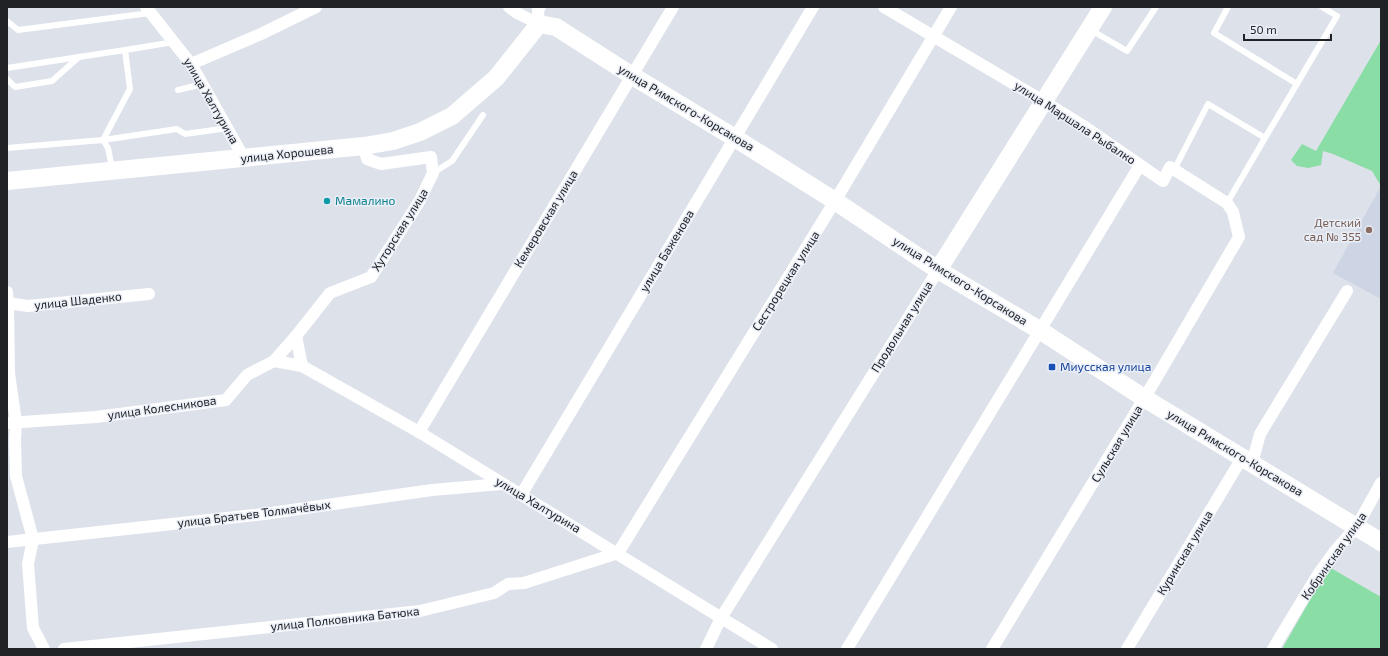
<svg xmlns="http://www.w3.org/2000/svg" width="1388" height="656" font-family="'Exo 2',sans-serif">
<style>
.built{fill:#cdd5e5}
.green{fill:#8adda5}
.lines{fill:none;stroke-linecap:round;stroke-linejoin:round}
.service{stroke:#fff;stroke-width:6}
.minor{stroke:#fff;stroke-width:12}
.secondary{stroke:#fff;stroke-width:18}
.culture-dot{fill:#0f9aa8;stroke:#eaeef7;stroke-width:1.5}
.education-dot{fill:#8d6e63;stroke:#eaeef7;stroke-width:1.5}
.transit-dot{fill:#1a4fb4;stroke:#eaeef7;stroke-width:1.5}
.labels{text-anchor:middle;stroke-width:3;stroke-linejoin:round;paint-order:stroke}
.street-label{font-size:12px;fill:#202225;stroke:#eaeef7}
.culture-label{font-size:12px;fill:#0d838f;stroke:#eaeef7;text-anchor:start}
.education-label{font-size:12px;fill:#785e54;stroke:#eaeef7;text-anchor:end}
.transit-label{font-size:12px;fill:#164399;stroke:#eaeef7;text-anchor:start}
</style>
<rect width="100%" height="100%" fill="#dce1ea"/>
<!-- built -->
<polygon class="built" points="1381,186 1381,299 1333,273"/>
<!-- green -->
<g class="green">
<polygon points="1381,40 1381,186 1372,171 1333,154 1323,151 1321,165 1308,168 1297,166 1291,160 1302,144 1316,151"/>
<polygon points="1329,567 1381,597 1381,649 1282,649"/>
</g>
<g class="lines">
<!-- service -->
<g class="service">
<polyline points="1228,7 1214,33 1297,84"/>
<polyline points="7,21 18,30 150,13"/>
<polyline points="1091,30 1127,51 1156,7"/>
<polyline points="125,50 174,42"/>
<polyline points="7,68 125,50 130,89 103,140"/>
<polyline points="7,79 15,87 52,81 79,57"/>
<polyline points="178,90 203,84"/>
<polyline points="103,140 177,129 185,134 228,128"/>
<polyline points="7,148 103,140 108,148 112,168"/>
<polyline points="1174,170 1208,104 1265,138 1337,16 1322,7"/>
<polyline points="433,173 452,161 483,115"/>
<polyline points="1227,203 1265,138"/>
</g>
<!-- minor -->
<g class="minor">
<polyline points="146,7 191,64 244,158"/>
<polyline points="509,7 517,13 539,24"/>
<polyline points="884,7 1043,101 1082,125 1163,181 1170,167 1227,203 1233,212 1239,237 1154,382 992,649"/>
<polyline points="539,24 538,10 540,7"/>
<polyline points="191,64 261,34 316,7"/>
<polyline points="7,292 8,302 9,373 16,422 15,440 16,476 33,539 28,564 33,628 44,649"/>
<polyline points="7,303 28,306 149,294"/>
<polyline points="274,361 296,336"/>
<polyline points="302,366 296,336 330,293 371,277 419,202 433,173 431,157 381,164 367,159 364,146"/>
<polyline points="7,423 96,417 226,400 247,375 274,361 302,366 419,432 772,649"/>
<polyline points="419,432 673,7"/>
<polyline points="1250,462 1254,456 1260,434 1347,291"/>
<polyline points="521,495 813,7"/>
<polyline points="7,542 264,514 432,490 501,484"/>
<polyline points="618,553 835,201 951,7"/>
<polyline points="64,649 420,611 494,593 508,584 524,583 618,553"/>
<polyline points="706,649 721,618 938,270"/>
<polyline points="847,649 1140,165"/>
<polyline points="1127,649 1242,458"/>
<polyline points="1273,649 1317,576 1335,551 1357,526 1381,483"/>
</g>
<!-- secondary -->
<g class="secondary">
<polyline points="7,181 364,146 393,141 420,132 452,116 496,78 539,24 556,27 631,75 735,138 835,201 938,270 1041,331 1144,398 1381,542"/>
<polyline points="938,270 1103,7"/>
</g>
</g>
<!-- markers -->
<circle class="culture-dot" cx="327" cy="201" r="4"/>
<circle class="education-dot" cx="1369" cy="230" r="4"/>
<rect class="transit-dot" x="1048" y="363" width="8" height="8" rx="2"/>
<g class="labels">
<!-- street labels -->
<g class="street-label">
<text transform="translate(211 101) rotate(60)" y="4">улица Халтурина</text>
<text transform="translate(686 108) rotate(31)" y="4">улица Римского-Корсакова</text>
<text transform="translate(1075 123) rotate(33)" y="4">улица Маршала Рыбалко</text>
<text transform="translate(287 154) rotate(-6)" y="4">улица Хорошева</text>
<text transform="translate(546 219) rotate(-59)" y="4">Кемеровская улица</text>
<text transform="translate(400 230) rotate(-58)" y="4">Хуторская улица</text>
<text transform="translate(667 251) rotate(-59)" y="4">улица Баженова</text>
<text transform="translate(786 281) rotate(-58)" y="4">Сестрорецкая улица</text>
<text transform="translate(960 281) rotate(32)" y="4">улица Римского-Корсакова</text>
<text transform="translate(78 301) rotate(-6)" y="4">улица Шаденко</text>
<text transform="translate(902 327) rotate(-58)" y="4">Продольная улица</text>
<text transform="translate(162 408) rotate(-8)" y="4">улица Колесникова</text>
<text transform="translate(1117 444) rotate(-59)" y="4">Сульская улица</text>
<text transform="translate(1235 453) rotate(31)" y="4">улица Римского-Корсакова</text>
<text transform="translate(538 505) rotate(31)" y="4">улица Халтурина</text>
<text transform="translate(254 514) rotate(-7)" y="4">улица Братьев Толмачёвых</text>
<text transform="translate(1185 553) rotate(-59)" y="4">Куринская улица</text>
<text transform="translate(1334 556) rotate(-55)" y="4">Кобринская улица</text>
<text transform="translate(345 619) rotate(-6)" y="4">улица Полковника Батюка</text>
</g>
<!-- culture labels -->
<g class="culture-label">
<text x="335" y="205">Мамалино</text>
</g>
<!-- education labels -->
<g class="education-label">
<text x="1361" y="227">Детский<tspan x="1361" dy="14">сад № 355</tspan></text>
</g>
<!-- transit labels -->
<g class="transit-label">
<text x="1060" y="371">Миусская улица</text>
</g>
</g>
<!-- border -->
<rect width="1388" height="656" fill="none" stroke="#202225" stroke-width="16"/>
<!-- scale -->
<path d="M1244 34v6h87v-6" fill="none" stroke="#202225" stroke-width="2"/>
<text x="1250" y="34" font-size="12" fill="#202225" stroke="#eaeef7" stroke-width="3" paint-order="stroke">50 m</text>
</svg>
